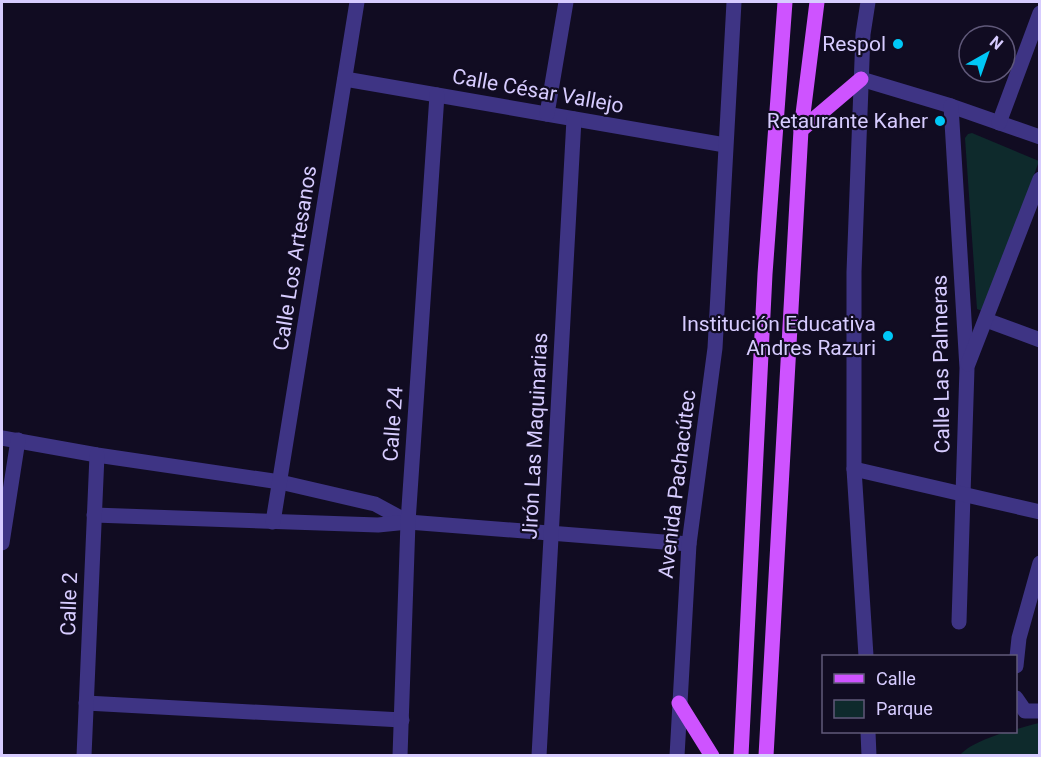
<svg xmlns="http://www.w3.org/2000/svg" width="1041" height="757" font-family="Roboto,sans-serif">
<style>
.green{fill:#0e2a2c}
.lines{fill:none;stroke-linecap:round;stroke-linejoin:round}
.minor{stroke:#3e3484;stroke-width:15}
.major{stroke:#ce53ff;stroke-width:15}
.poi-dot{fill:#00c8f7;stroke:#110c22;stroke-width:2}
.labels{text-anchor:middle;stroke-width:4.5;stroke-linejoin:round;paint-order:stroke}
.poi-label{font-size:21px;fill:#d7ccff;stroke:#110c22;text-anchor:end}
.street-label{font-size:21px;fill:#d7ccff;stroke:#110c22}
</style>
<rect width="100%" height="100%" fill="#110c22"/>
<!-- green -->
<g class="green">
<polygon points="972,133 1039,161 985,312 977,309 965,138 968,134"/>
<path d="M1039 723V755H960C976 738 1017 729 1039 723Z"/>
</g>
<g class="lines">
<!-- minor -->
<g class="minor">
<polyline points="345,79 725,145"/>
<polyline points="861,79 951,106 1040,137"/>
<polyline points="951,106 967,368 959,622"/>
<polyline points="547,114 566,2"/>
<polyline points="999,123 1040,13"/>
<polyline points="986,320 1040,340"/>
<polyline points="968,364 1040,179"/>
<polyline points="2,438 97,455 280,482 375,504 408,522"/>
<polyline points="854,469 1040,512"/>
<polyline points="94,515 378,525 408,522 689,544"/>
<polyline points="273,522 357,2"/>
<polyline points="2,543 18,440"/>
<polyline points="866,656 854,469 854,272 863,34 868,2"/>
<polyline points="1016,666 1019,638 1040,563"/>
<polyline points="1016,698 1025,711 1040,711"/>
<polyline points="86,703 402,720"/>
<polyline points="868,732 869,756"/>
<polyline points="84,756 97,455"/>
<polyline points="400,756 408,522 437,95"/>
<polyline points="539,756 574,119"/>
<polyline points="677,756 689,544 715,348 734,2"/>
</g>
<!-- major -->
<g class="major">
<polyline points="801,130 861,79"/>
<polyline points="679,703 712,756"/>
<polyline points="741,756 765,274 785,2"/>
<polyline points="766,756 801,130 817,2"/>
</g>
</g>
<!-- markers -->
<g class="poi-dot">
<circle cx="898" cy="44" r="6"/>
<circle cx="940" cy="121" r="6"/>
<circle cx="888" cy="336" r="6"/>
</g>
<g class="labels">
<!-- poi labels -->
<g class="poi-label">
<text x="886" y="51">Respol</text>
<text x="928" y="128">Retaurante Kaher</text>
<text x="876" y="331">Institución Educativa<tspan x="876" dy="24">Andres Razuri</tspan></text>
</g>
<!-- street labels -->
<g class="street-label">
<text transform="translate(538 91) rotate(10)" y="7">Calle César Vallejo</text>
<text transform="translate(295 258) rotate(-81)" y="7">Calle Los Artesanos</text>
<text transform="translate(941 364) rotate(-91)" y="7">Calle Las Palmeras</text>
<text transform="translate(393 424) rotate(-86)" y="7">Calle 24</text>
<text transform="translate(535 436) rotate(-87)" y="7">Jirón Las Maquinarias</text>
<text transform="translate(677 484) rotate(-83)" y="7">Avenida Pachacútec</text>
<text transform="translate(69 604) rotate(-88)" y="7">Calle 2</text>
</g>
</g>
<!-- border -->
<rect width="1041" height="757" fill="none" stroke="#d7ccff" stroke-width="6"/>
<!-- legend -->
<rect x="822" y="655" width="195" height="78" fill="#110c22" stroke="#60597a" stroke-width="1.5"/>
<rect x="834" y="674" width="30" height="9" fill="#ce53ff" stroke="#60597a" stroke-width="1.5"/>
<text x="876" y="685" font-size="18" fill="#d7ccff">Calle</text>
<rect x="834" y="700" width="30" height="18" fill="#0e2a2c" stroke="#60597a" stroke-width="1.5"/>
<text x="876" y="715" font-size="18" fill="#d7ccff">Parque</text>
<!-- north arrow -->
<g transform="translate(987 54) rotate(40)"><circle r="28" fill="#110c22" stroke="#60597a" stroke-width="1.5"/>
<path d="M0-4.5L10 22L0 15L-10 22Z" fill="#00c8f7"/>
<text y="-9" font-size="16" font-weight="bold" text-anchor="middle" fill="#d7ccff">N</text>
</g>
</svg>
